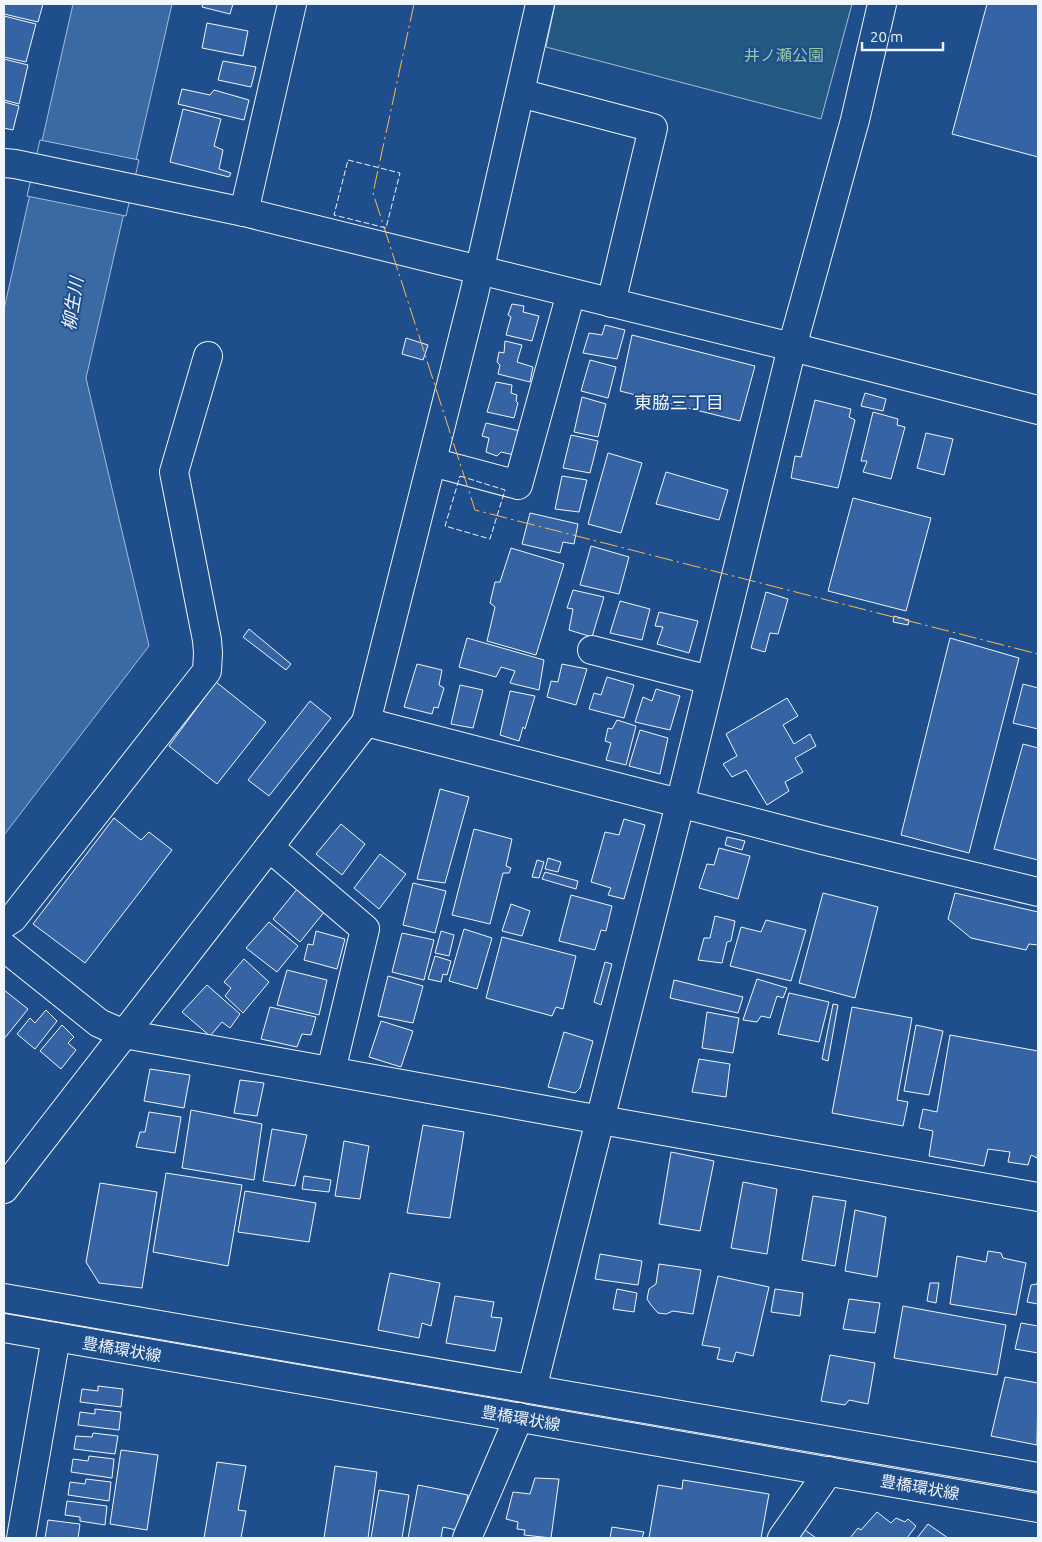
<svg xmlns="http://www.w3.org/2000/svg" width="1042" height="1542" font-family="Ubuntu,'Noto Sans JP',sans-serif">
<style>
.green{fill:#245a82;stroke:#a8bbd7}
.water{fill:#3b69a3;stroke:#a8bbd7}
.pier{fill:#1f4e8c;stroke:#a8bbd7}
.building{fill:#3563a3;stroke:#f2f6ff}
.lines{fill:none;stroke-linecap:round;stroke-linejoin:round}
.minor-casing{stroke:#f2f6ff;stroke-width:30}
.major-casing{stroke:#f2f6ff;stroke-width:30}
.minor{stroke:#1f4e8c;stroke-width:28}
.major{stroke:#1f4e8c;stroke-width:28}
.fence{stroke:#f2f6ff;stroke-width:1;stroke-dasharray:6 2.5;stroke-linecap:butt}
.power{stroke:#ffb74d;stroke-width:1;stroke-dasharray:18 4 2.5 4;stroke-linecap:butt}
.labels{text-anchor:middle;stroke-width:4;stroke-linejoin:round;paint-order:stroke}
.park-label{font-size:16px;fill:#97c8a6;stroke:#1f4e8c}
.street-label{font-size:16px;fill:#f2f6ff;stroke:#1f4e8c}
.water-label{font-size:18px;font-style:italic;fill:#f2f6ff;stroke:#1f4e8c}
.neighbourhood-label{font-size:18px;fill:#f2f6ff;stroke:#1f4e8c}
</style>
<rect width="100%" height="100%" fill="#1f4e8c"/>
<!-- green -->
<polygon class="green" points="555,4 852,4 821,119 546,47"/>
<!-- water -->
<polygon class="water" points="73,4 172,4 86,378 149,646 4,835 4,309"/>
<!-- pier -->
<polygon class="pier" points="40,140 139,160 126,216 27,196"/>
<!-- building -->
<g class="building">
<polygon points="4,4 43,4 38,22 4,14"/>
<polygon points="203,4 233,4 230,14 202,7"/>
<polygon points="987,4 1038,4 1038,157 952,134"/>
<polygon points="4,16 36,24 26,62 4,57"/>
<polygon points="207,23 248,31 243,56 202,48"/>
<polygon points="4,59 28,65 19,104 4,100"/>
<polygon points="223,61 256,67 251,87 218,80"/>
<polygon points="182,89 210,95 214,90 249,100 244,120 178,104"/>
<polygon points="4,102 19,106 13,130 4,128"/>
<polygon points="183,109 221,119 214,146 223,150 219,169 231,173 229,177 170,162"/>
<polygon points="512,304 524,306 523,312 539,316 532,341 506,335 511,317 508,315"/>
<polygon points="605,325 625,330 617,359 583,353 589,333 602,335"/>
<polygon points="632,335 755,366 740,421 620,391"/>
<polygon points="406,338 428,345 423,360 402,354"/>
<polygon points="505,341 522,345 517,362 533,367 530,382 498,374 500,365 497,362 499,352 504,353"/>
<polygon points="590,360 616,367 608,398 581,391"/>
<polygon points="496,382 512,385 511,393 517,395 516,401 518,403 514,418 487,412"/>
<polygon points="865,393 886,399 883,411 861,406"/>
<polygon points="582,397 606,404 598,437 574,432"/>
<polygon points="815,400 851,409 849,417 855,420 838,488 791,478 795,456 801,457"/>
<polygon points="873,412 898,419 897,425 905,427 891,479 863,472 867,461 861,461"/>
<polygon points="486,423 520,431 514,455 501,452 497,456 486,452 489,438 482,436"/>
<polygon points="926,433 953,439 944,475 917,468"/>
<polygon points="571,435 598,441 590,473 563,468"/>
<polygon points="608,453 642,463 621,533 588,524"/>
<polygon points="666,472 728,490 719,520 656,504"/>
<polygon points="562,476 587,480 579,512 555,509"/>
<polygon points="853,498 931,518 906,611 828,591"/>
<polygon points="530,513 578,524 574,544 563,542 560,553 522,544"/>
<polygon points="591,546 629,557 619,594 580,585"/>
<polygon points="511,548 564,564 536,655 487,641 495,607 490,603 495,582 500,582"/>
<polygon points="573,590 604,597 592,637 569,630 573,609 567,608"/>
<polygon points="766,592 788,599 778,634 770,633 765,652 751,648"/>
<polygon points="620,601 650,609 642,640 610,633"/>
<polygon points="659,612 698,621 689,653 657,644 663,627 655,626"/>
<polygon points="894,616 909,620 908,625 893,622"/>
<polygon points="249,629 291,664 286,670 243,637"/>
<polygon points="467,638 544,660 539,690 510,683 515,671 501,667 496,677 459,667"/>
<polygon points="950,638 1019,658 969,853 901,835"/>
<polygon points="417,664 442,670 439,685 444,688 438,708 434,707 432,714 404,707"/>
<polygon points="562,664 587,669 576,705 547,697 551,681 558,682"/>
<polygon points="607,677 634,685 624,718 589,709 594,693 601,695"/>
<polygon points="216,682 266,722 217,784 169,746"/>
<polygon points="1023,684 1038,688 1038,729 1013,723"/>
<polygon points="460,685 483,690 473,728 451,724"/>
<polygon points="656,689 680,696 670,730 635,722 643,697 652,701"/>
<polygon points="510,691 535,696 525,729 523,727 519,741 500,735"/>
<polygon points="787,698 798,716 783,725 794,744 810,734 816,746 795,758 803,772 785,782 789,791 767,805 746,770 732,777 723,764 737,756 726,734"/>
<polygon points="310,701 331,718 269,796 248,780"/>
<polygon points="617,720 636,726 626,765 606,760 611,743 605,741 608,728 612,729"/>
<polygon points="640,730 668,738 660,774 629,766"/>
<polygon points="1023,744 1038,748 1038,860 994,849"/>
<polygon points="440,789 469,797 445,883 417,879"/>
<polygon points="114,818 141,840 149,832 172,850 85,963 33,924"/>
<polygon points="624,819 645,825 624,899 608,895 611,888 591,882 605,832 619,835"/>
<polygon points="341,824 365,844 342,875 316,854"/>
<polygon points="474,829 512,839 506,866 511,868 509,873 503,873 490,924 452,915"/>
<polygon points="727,837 745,841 742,850 725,845"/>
<polygon points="719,848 750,856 738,899 699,888 707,864 714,865"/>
<polygon points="380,854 406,874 379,909 354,888"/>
<polygon points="548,858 561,862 558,872 545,869"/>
<polygon points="537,860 544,862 539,878 532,877"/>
<polygon points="545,872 578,881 576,889 542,879"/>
<polygon points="413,883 446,891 435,933 403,925"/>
<polygon points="298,888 325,911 300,942 273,919"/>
<polygon points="823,893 878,907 855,998 799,983"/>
<polygon points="955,893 1038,912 1038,945 1029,944 1026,950 971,938 948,919"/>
<polygon points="571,895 612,906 606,931 601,930 595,950 559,941"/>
<polygon points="511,904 530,911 522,936 502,931"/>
<polygon points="715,916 735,921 731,941 727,942 722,963 698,960 704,938 710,938"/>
<polygon points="766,920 806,930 791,981 730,966 741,927 761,932"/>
<polygon points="269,922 298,946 277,972 246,948"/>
<polygon points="464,929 492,938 477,989 449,981"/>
<polygon points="316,931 345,939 337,969 304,960 308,944 313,945"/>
<polygon points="441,931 454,935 449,956 435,953"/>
<polygon points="402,933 434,940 424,980 392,972"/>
<polygon points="502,937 576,956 563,1009 556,1007 552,1016 486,998"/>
<polygon points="435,956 451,961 447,975 443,974 441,982 428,979"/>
<polygon points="244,959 269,982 243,1013 225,996 231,988 224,982"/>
<polygon points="605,962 612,964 601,1005 594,1002"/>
<polygon points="287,970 327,980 319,1015 277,1005"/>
<polygon points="388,976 423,986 413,1023 378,1016"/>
<polygon points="757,979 787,988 783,998 777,996 770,1018 761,1016 757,1022 743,1020"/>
<polygon points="674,980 743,997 738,1013 670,998"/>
<polygon points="207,985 240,1014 230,1028 222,1022 210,1036 182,1012"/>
<polygon points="4,990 28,1009 4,1039"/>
<polygon points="789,993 829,1002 819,1042 778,1034"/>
<polygon points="833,1004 838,1005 828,1061 822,1059"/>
<polygon points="270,1007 316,1017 311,1035 302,1034 297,1047 261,1039"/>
<polygon points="852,1007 912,1018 897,1100 908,1102 903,1126 832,1113"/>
<polygon points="46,1010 57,1021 35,1049 17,1034 30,1018 35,1023"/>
<polygon points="707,1012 739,1018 733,1053 702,1048"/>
<polygon points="381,1021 413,1031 401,1067 369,1057"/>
<polygon points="62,1025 74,1037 68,1043 76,1050 61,1069 40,1051"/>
<polygon points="916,1025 943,1031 929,1095 904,1091"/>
<polygon points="564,1032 593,1041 580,1088 575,1093 548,1087"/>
<polygon points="950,1035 1038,1051 1038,1148 1037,1158 1031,1155 1028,1165 1008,1162 1010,1152 988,1149 984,1166 929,1156 933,1131 919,1128 923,1109 937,1112"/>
<polygon points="699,1059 730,1064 726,1097 692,1092"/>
<polygon points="150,1069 190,1075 184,1108 144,1101"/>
<polygon points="240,1080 264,1083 257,1116 234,1113"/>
<polygon points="191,1110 262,1124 254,1180 182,1168"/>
<polygon points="149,1112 181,1117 175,1153 136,1147 140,1132 145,1132"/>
<polygon points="423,1125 464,1132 450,1218 407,1213"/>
<polygon points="272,1129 307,1135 295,1186 263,1181"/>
<polygon points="344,1141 369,1146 360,1199 335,1196"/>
<polygon points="671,1152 714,1161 700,1231 659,1224"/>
<polygon points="166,1173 242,1185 228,1266 153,1252"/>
<polygon points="304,1176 331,1180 329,1192 302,1189"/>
<polygon points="743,1182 777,1189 767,1254 731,1248"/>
<polygon points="100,1183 157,1192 142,1288 99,1283 86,1262"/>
<polygon points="245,1191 316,1203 309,1242 238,1232"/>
<polygon points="813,1196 846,1201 835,1266 802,1260"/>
<polygon points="855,1210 886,1217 877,1277 845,1271"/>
<polygon points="988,1251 1001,1253 1003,1258 1026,1263 1016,1315 950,1304 957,1256 986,1262"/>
<polygon points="600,1254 642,1261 638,1285 595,1279"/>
<polygon points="659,1264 701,1270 693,1314 673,1311 666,1314 658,1313 651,1305 647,1299 649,1289 656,1284"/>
<polygon points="390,1273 440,1283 431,1326 422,1323 419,1338 378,1330"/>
<polygon points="718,1276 769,1287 753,1356 736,1352 733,1362 717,1359 720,1348 702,1345"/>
<polygon points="1038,1278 1038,1304 1027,1302 1031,1285 1037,1284"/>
<polygon points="930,1283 939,1283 936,1303 927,1301"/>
<polygon points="617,1289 637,1293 634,1312 613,1309"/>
<polygon points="775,1289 803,1293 800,1316 771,1312"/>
<polygon points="455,1296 494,1302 491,1317 502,1318 495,1351 446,1343"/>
<polygon points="849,1299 880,1303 875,1333 843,1329"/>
<polygon points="903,1306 1006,1325 997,1375 894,1358"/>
<polygon points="1021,1323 1038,1326 1038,1353 1015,1349"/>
<polygon points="830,1355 875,1363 868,1404 849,1400 845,1405 821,1401"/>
<polygon points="1005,1377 1038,1383 1037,1445 991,1436"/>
<polygon points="98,1386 123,1389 121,1407 80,1402 82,1389 98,1391"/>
<polygon points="95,1409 121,1412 119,1430 78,1425 80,1412 95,1414"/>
<polygon points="93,1433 118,1436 115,1454 74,1449 76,1436 92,1437"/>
<polygon points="121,1450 158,1455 147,1530 110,1524"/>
<polygon points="89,1456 114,1459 112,1478 71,1472 73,1459 88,1461"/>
<polygon points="217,1462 246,1466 238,1510 246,1511 241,1538 204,1538"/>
<polygon points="335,1466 377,1472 368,1538 324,1538"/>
<polygon points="535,1478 559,1479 551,1538 524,1535 525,1530 517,1529 518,1522 506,1519 513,1492 530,1494"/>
<polygon points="86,1479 111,1482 109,1501 68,1495 70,1482 85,1484"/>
<polygon points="683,1480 769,1494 761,1538 649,1538 658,1485 682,1489"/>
<polygon points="418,1485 468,1495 461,1531 443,1527 441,1538 408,1538"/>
<polygon points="379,1490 409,1495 402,1538 371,1538"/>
<polygon points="67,1501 107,1506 105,1525 80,1521 80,1517 65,1515"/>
<polygon points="877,1512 891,1523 896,1518 905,1522 908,1519 916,1526 907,1538 850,1538 858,1528 861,1530"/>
<polygon points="48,1520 80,1524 78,1538 45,1538"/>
<polygon points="928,1524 948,1538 917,1538"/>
<polygon points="612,1527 644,1532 642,1538 610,1538"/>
<polygon points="805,1530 816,1538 798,1538"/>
</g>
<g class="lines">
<!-- minor casing -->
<g class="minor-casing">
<g id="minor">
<polyline points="520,93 653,128 611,303"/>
<polyline points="4,163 15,164 244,212 792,347 1038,410"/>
<polyline points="244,212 292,4"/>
<polyline points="432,462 518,485 571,293"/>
<polyline points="592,650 694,676 710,679"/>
<polyline points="366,722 822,840 1038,892"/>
<polyline points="269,847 365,929 331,1071"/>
<polyline points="4,924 13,918 207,671 208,653 207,640 174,472 208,356"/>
<polyline points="4,947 99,1023 124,1034 601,1120 1038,1197"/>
<polyline points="4,1189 366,722 474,294 540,4"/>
<polyline points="532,1389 680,804 792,347 855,120 882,4"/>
<polyline points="21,1538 56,1337"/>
<polyline points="467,1538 519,1417"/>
<polyline points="782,1538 829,1471"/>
</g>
</g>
<!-- major casing -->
<g class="major-casing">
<g id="major">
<polyline points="4,1298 1038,1477"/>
<polyline points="4,1328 1038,1508"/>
</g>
</g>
<!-- minor -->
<use href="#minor" class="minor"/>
<!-- major -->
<use href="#major" class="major"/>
<!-- fence -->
<g class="fence">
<polygon points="348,160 400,173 386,228 334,215"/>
<polygon points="460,476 505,490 490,539 445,526"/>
</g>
<!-- power -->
<polyline class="power" points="414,4 373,193 475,510 1038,654"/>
</g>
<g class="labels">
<!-- park labels -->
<g class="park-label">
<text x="784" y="61">井ノ瀬公園</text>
</g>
<!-- street labels -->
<g class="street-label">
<text transform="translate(122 1349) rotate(10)" y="6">豊橋環状線</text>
<text transform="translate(521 1418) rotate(10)" y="6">豊橋環状線</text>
<text transform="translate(920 1487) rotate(10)" y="6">豊橋環状線</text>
</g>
<!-- water labels -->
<g class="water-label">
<text transform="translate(73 304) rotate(-81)" y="6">柳生川</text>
</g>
<!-- neighbourhood labels -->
<g class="neighbourhood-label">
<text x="679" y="409">東脇三丁目</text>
</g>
</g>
<!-- border -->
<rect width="1042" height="1542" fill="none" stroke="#f2f6ff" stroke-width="10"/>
<!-- scale -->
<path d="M862 42v8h81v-8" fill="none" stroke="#f2f6ff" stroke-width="2.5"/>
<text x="870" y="42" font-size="15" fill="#f2f6ff" stroke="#1f4e8c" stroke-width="4" paint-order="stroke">20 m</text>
</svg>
